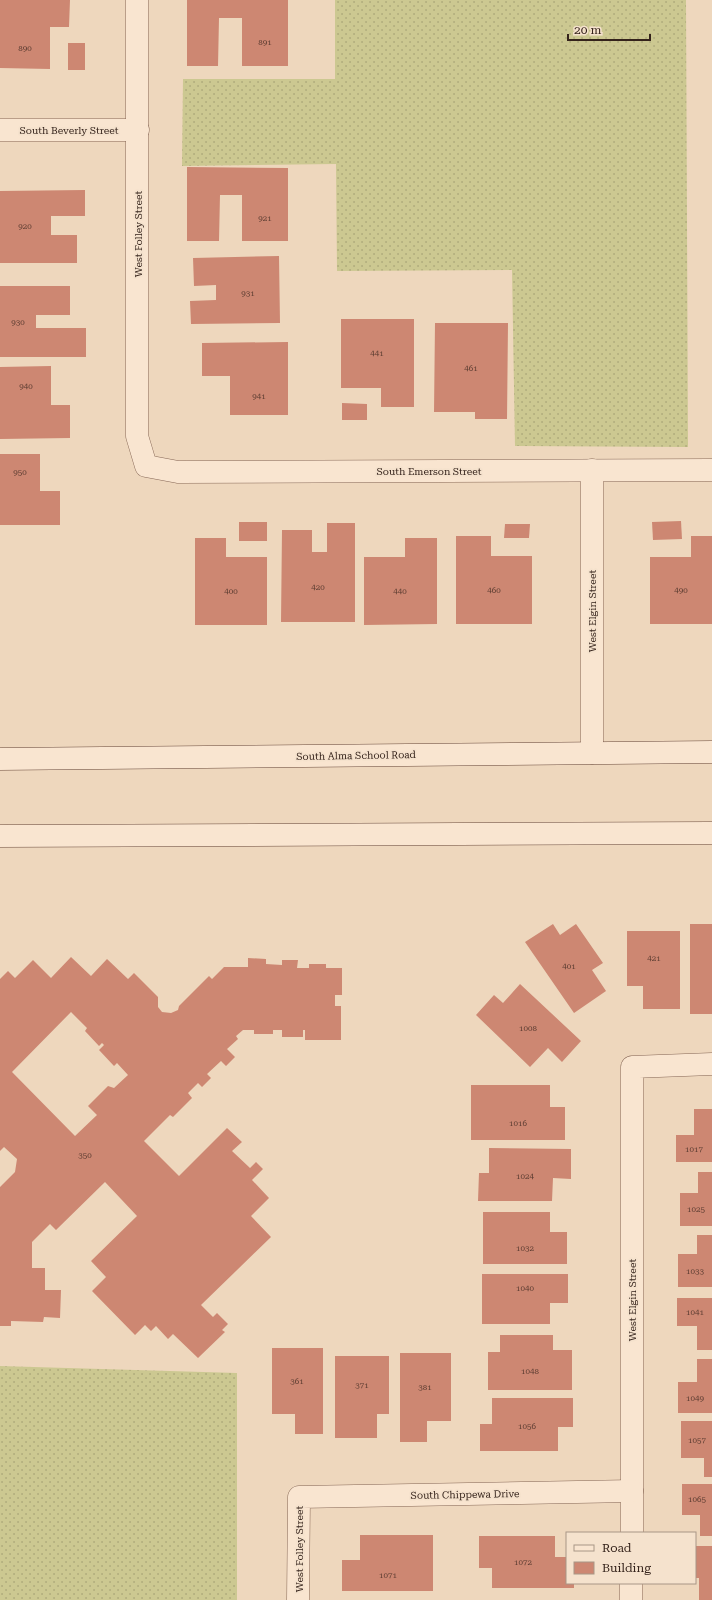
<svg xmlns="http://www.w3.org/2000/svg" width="712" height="1600" font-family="'Roboto Serif',serif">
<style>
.grass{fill:url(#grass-dots)}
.building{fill:#cd8772;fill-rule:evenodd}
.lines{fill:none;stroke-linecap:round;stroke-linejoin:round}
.minor-casing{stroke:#866756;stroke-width:23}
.secondary-casing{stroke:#68483a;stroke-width:23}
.minor{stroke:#f9e5d0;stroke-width:22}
.secondary{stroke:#f9e5d0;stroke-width:22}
.labels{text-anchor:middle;stroke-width:3.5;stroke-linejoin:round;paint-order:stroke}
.number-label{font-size:8px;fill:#5b3c31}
.street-label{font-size:10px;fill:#35231b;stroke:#f5e2cd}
</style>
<defs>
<pattern id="grass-dots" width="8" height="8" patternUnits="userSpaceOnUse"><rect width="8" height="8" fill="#ccc891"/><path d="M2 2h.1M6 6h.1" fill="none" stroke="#b0ac7c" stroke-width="1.8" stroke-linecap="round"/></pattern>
</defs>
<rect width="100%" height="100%" fill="#eed7bd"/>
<!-- grass -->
<g class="grass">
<polygon points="335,0 686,0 688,447 515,446 512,270 337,271 336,164 182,166 183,79 335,79"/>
<polygon points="0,1366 237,1373 237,1600 0,1600"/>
</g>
<!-- building -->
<g class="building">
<polygon points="0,0 70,0 69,27 50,27 50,69 0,68"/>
<polygon points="187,0 288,0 288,66 242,66 242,18 219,18 218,66 187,66"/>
<rect x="68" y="43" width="17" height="27"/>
<polygon points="187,167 288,168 288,241 242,241 242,195 220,195 219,241 187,241"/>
<polygon points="85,190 85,216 51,216 51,235 77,235 77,263 0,263 0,191"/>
<polygon points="279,256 280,323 191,324 190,301 216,300 216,285 194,286 193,258"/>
<polygon points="0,286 70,286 70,315 36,315 36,328 86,328 86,357 0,357"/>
<polygon points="341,319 414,319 414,407 381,407 381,388 341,388"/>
<polygon points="435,323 508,323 507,419 475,419 475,412 434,412"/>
<polygon points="288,342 288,415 230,415 230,376 202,376 202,343"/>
<polygon points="51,366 51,405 70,405 70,438 0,439 0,367"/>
<polygon points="342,403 367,404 367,420 342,420"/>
<polygon points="0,454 40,454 40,491 60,491 60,525 0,525"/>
<polygon points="681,521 682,539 653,540 652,522"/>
<rect x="239" y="522" width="28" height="19"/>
<polygon points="327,523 355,523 355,622 281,622 282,530 312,530 312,552 327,552"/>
<polygon points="505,524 530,524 529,538 504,538"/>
<polygon points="456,536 491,536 491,556 532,556 532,624 456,624"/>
<polygon points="691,536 712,536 712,624 650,624 650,557 691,557"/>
<polygon points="195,538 226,538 226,557 267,557 267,625 195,625"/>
<polygon points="405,538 437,538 437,624 364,625 364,557 405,557"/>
<polygon points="553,924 560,935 576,924 603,963 592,970 606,991 574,1013 525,942"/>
<rect x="690" y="924" width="22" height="90"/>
<polygon points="627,931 680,931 680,1009 643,1009 643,986 627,986"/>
<path d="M71 957 91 976 107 959 128 979 134 973 158 997V1007L162 1012 171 1013 178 1010 179 1006 209 976 212 979 224 967H248V958L266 959V964L282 965V960H298L297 968H309V964H326V968H342V995H335V1006H341V1040H305V1030H303V1037H282V1030H273V1034H254V1030H243L236 1036 238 1039 227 1049 235 1057 226 1066 221 1061 207 1074 211 1078 202 1087 198 1083 188 1093 192 1098 173 1117 170 1115 144 1141 179 1176 227 1128 242 1142 232 1151 250 1168 256 1162 263 1169 252 1180 269 1198 251 1216 271 1237 201 1305 213 1317 217 1313 228 1324 222 1330 225 1332 198 1358 173 1334 168 1339 156 1326 151 1331 145 1325 135 1335 92 1291 106 1277 91 1261 137 1216 105 1182 56 1230 50 1224 32 1242V1268H45V1290H61L60 1318 44 1317 43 1322 11 1321V1326H0V1187L15 1172 17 1159 4 1147 0 1151V979L8 971 15 978 33 960 51 978ZM71 1012 87 1028 85 1031 99 1046 102 1043 104 1045 99 1050 114 1066 117 1063 128 1075 114 1088 108 1086 88 1106 97 1115 75 1136 12 1072Z"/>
<polygon points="520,984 581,1041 562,1062 548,1048 530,1067 476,1015 494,995 503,1003"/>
<polygon points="471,1085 550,1085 550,1107 565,1107 565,1140 471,1140"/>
<polygon points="694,1109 712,1109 712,1162 676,1162 676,1135 694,1135"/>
<polygon points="489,1148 571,1149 571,1179 553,1178 552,1201 478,1201 479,1173 489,1173"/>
<polygon points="698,1172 712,1172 712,1226 680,1226 680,1193 698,1193"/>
<polygon points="483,1212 550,1212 550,1232 567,1232 567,1264 483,1264"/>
<polygon points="697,1235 712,1235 712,1287 678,1287 678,1254 697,1254"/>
<polygon points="482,1274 568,1274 568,1303 550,1303 550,1324 482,1324"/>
<polygon points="677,1298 712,1298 712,1350 697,1350 697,1326 677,1326"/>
<polygon points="500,1335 553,1335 553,1350 572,1350 572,1390 488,1390 488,1352 500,1352"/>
<polygon points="272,1348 323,1348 323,1434 295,1434 295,1414 272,1414"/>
<polygon points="400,1353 451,1353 451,1421 427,1421 427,1442 400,1442"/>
<polygon points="335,1356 389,1356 389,1414 377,1414 377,1438 335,1438"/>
<polygon points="697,1359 712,1359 712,1413 678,1413 678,1382 697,1382"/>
<polygon points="492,1398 573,1398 573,1427 558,1427 558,1451 480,1451 480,1424 492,1424"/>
<polygon points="681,1421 712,1421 712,1477 704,1477 704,1458 681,1458"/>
<polygon points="682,1484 712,1484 712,1536 700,1536 700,1515 682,1515"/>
<polygon points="360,1535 433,1535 433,1591 342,1591 342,1560 360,1560"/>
<polygon points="479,1536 555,1536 555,1557 567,1557 567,1583 574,1583 574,1588 492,1588 492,1568 479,1568"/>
<polygon points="695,1546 712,1546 712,1600 699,1600 699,1578 695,1578"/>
</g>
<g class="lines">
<!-- minor casing -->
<g class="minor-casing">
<g id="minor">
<polyline points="137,0 137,436 146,466 178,472 712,470"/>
<polyline points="0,130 138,130"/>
<polyline points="592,470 592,753"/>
<polyline points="632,1533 632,1067 712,1064"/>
<polyline points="298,1600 299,1497 632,1491"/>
<polyline points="631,1600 631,1583"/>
</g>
</g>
<!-- secondary casing -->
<g class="secondary-casing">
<g id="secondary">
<polyline points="0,759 712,752"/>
<polyline points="0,836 712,833"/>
</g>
</g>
<!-- minor -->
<use href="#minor" class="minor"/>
<!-- secondary -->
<use href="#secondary" class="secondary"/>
</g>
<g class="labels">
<!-- number labels -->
<g class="number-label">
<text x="265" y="45">891</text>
<text x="25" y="51">890</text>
<text x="265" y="221">921</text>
<text x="25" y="229">920</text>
<text x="248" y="296">931</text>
<text x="18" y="325">930</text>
<text x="377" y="356">441</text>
<text x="471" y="371">461</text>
<text x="26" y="389">940</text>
<text x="259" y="399">941</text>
<text x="20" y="475">950</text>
<text x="318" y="590">420</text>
<text x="494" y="593">460</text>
<text x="681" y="593">490</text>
<text x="231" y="594">400</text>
<text x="400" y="594">440</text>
<text x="654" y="961">421</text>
<text x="569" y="969">401</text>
<text x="528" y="1031">1008</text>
<text x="518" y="1126">1016</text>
<text x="694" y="1152">1017</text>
<text x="85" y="1158">350</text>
<text x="525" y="1179">1024</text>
<text x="696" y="1212">1025</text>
<text x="525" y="1251">1032</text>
<text x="695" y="1274">1033</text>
<text x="525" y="1291">1040</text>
<text x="695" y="1315">1041</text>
<text x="530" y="1374">1048</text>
<text x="297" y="1384">361</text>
<text x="362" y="1388">371</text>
<text x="425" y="1390">381</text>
<text x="695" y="1401">1049</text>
<text x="527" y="1429">1056</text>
<text x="697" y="1443">1057</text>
<text x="697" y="1502">1065</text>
<text x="523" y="1565">1072</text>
<text x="388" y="1578">1071</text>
</g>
<!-- street labels -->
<g class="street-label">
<text x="69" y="134">South Beverly Street</text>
<text transform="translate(138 234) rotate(-90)" y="4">West Folley Street</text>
<text x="429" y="475">South Emerson Street</text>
<text transform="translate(592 611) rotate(-90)" y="4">West Elgin Street</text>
<text transform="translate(356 755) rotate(-1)" y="4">South Alma School Road</text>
<text transform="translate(632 1300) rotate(-90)" y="4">West Elgin Street</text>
<text transform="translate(465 1494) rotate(-1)" y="4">South Chippewa Drive</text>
<text transform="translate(299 1549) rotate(-90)" y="4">West Folley Street</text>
</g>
</g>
<!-- legend -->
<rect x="566" y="1532" width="130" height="52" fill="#f5e2cd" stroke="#a89686"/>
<rect x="574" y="1545" width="20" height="6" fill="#f9e5d0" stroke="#a89686"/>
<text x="602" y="1552" font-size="12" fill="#35231b">Road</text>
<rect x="574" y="1562" width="20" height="12" fill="#cd8772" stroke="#a89686"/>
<text x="602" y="1572" font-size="12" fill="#35231b">Building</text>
<!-- scale -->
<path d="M568 34v6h82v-6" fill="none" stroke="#35231b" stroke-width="2"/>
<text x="574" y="34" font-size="12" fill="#35231b" stroke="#f5e2cd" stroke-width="3" paint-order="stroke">20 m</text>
</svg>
